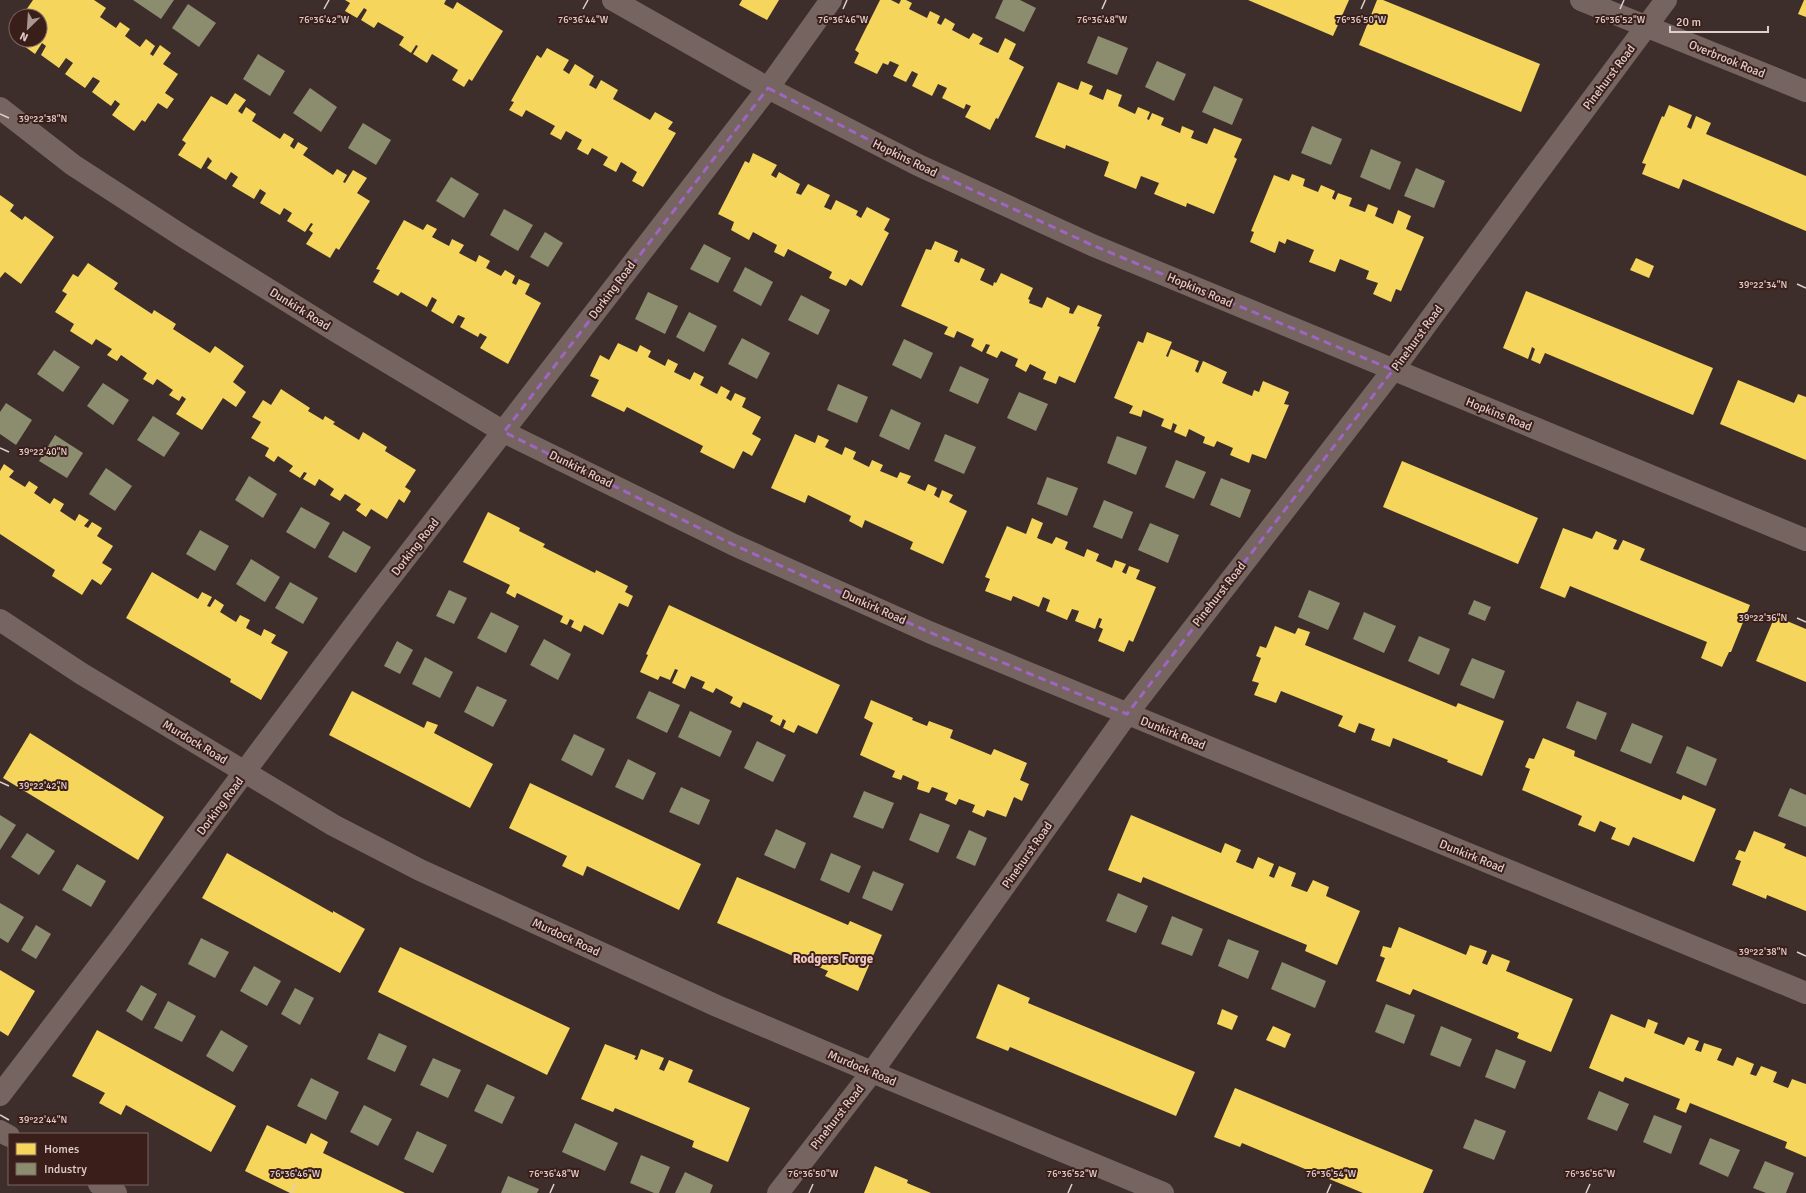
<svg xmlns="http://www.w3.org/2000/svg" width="1806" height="1193" font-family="Signika,sans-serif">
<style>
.homes{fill:#f6d55c}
.industry{fill:#8c8c6e}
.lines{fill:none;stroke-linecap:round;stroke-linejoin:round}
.street{stroke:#766461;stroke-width:22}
.marked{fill:none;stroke:#9f65c3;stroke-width:3;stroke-dasharray:8 5;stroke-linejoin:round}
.ticks{fill:none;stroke:#e1cecb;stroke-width:1.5}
.labels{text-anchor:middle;stroke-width:4;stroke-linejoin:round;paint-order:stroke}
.street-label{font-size:12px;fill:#e1cecb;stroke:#3a1e1a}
.neighbourhood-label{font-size:13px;font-weight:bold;fill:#efc8c2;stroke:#3a1e1a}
.ticks-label{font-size:10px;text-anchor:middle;fill:#e1cecb;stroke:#3a1e1a;stroke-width:4;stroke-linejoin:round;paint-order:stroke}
</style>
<rect width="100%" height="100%" fill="#3d2e2c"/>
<!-- homes -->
<g class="homes">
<polygon points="33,0 94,0 106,8 100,17 116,28 120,22 130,29 125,36 140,47 146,39 155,46 150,54 153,56 160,45 171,53 163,64 178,74 165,93 174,99 167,109 158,103 145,122 142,120 134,131 112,115 120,104 115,100 111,106 92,92 100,81 93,77 85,88 65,74 73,63 66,58 59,68 41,55 46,46 42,43 35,54 13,38 16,33 16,40 40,40 40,16 22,16"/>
<polygon points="345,0 446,0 444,4 453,9 457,2 503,31 472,81 469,79 464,87 452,80 458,70 432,54 427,63 413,54 418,46 416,45 411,53 399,45 404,37 378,22 374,28 361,20 367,10 364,8 357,18 345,11 350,3"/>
<polygon points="742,0 779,0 767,20 739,5"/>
<polygon points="880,0 891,0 899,4 901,0 906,0 912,3 909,9 927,18 930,11 940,16 937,23 941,25 945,18 955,24 952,30 969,39 973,33 983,38 979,44 998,53 1005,38 1016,44 1009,59 1024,67 998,119 996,118 990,130 965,117 971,106 966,104 964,109 942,98 947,88 938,84 932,96 912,86 918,74 912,71 906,82 893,76 899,65 890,61 888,65 883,63 877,74 854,63 859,53 855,50"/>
<polygon points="1248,0 1349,0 1333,36"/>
<polygon points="1377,0 1383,0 1540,64 1521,112 1359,45"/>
<polygon points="1804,0 1806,0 1806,17 1798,14"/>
<polygon points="547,48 569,60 563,70 569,74 575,64 594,76 589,85 596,89 601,80 618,90 613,99 650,120 655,112 673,122 668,129 676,133 643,187 632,181 637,172 621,162 616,172 603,165 608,157 592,148 588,155 577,149 582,140 566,131 561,140 550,134 555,126 526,110 522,117 509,110 514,102 511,101 537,55 541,58"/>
<polygon points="1081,81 1093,86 1089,94 1103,100 1107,89 1122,95 1118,106 1135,114 1138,107 1150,112 1147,119 1149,120 1152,113 1164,118 1161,125 1180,133 1182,126 1194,131 1191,138 1207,144 1214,128 1242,139 1234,157 1237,159 1214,214 1187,203 1186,207 1154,194 1159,183 1141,176 1136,189 1104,176 1109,162 1066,145 1065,149 1035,137 1058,82 1078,90"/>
<polygon points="235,93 246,100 238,111 242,114 246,107 256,114 252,121 280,139 284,133 294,139 290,146 294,149 298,142 308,148 303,155 333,175 337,169 347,175 343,182 345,183 353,170 367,178 357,193 370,201 339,250 336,248 330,258 306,244 313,233 309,230 313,224 311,223 305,232 287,221 292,213 284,208 280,215 260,203 266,193 260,189 254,199 232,186 238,177 231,172 226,180 207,168 212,161 208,157 201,169 178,155 186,143 182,140 211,96 227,105"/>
<polygon points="1669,105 1692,115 1687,127 1691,129 1696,116 1711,123 1706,134 1806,176 1806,231 1683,179 1679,189 1642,174 1646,164 1642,163 1662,116 1664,117"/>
<polygon points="753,153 777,165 771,175 776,178 779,172 800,184 796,193 801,195 808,184 830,195 824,207 831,210 836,200 858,211 856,215 861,218 867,207 890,219 884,230 889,233 862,286 850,279 846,286 829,278 832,272 788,249 784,257 774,252 777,245 753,232 749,240 731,230 734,222 718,214 745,161 749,163"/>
<polygon points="1292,174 1305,179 1303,186 1318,192 1321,185 1335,191 1332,198 1335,200 1338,193 1352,198 1349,206 1365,212 1368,204 1378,208 1375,216 1393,224 1398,210 1411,216 1406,229 1424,237 1401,291 1396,289 1391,302 1373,294 1378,283 1366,279 1369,271 1340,259 1335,272 1309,262 1314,250 1287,239 1285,244 1279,241 1275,253 1250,242 1254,232 1251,231 1274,175 1289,181"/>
<polygon points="0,195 14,205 10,211 22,220 25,216 54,237 21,284 5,272 0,278"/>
<polygon points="404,220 423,230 427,224 437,229 432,237 449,246 452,239 464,245 459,253 476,262 479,255 490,261 486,268 501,276 505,270 515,276 512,283 516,285 519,279 530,284 525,294 541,303 508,364 480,348 487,337 480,333 478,337 460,327 465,318 458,315 453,324 431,311 437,300 432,297 427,307 401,292 398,296 373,282 380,270 376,269"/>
<polygon points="935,241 958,251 954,261 959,263 961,258 985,269 980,280 993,286 994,282 996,283 1001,273 1033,288 1028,299 1030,300 1029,303 1042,308 1047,297 1070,308 1069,313 1073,314 1078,305 1102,315 1097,326 1100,327 1075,383 1059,376 1056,384 1043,379 1046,372 1030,364 1026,372 1015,366 1018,359 1001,351 997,358 986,353 990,345 986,344 982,352 971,346 974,339 957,331 954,338 944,334 948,327 901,306 926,249 931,250"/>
<polygon points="1636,258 1654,266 1649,278 1630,270"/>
<polygon points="88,263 118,283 114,289 152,314 154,310 176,324 173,329 210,353 215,346 244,366 233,382 246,392 236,407 223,398 202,430 176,414 186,399 182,396 179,401 169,395 173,390 157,379 153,385 143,379 147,373 121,355 117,361 107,355 112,349 96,339 92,345 70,331 74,324 55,312 67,294 62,291 73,274 78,277"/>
<polygon points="1526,291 1713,368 1693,415 1545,353 1540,364 1531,360 1535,349 1532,347 1528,359 1503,348"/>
<polygon points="1147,332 1172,342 1166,356 1168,357 1171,349 1199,361 1195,371 1198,373 1203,361 1227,372 1222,383 1252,396 1254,390 1259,392 1263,381 1289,392 1284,404 1289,405 1266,459 1252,454 1249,463 1230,455 1233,448 1217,441 1214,447 1203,443 1205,437 1189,429 1186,437 1174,432 1177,425 1173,423 1171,430 1161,426 1164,419 1143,410 1141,417 1129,413 1133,406 1114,398 1138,341 1143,343"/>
<polygon points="618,343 637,352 640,345 651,351 648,357 665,366 668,359 678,364 674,372 690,380 694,372 704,377 700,385 717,394 721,386 730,391 726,398 731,401 735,393 746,398 742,407 761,417 752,434 761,439 752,456 743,451 734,469 700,452 703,446 627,407 624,412 591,396 599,380 590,376 600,355 609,360"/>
<polygon points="1738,380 1794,403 1798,394 1806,397 1806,460 1720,424"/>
<polygon points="281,389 310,408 308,411 323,420 325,416 335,422 333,424 359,440 363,432 387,447 385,451 416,470 405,487 411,491 404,503 399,499 387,519 371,509 366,517 356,510 361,504 345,494 340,501 330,495 334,489 319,479 315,486 303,479 307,473 304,472 300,478 289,471 293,466 278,456 274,462 265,456 269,448 251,438 261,422 252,417 263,400 271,405"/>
<polygon points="795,434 815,443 818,435 829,440 825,447 842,455 845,447 856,452 853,459 869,467 872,460 883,465 880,471 897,478 900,472 911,476 907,483 925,491 928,484 937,488 934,495 939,498 942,490 953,495 949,502 967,511 943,564 910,549 913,542 865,520 862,528 849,521 851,516 808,495 805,503 771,488"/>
<polygon points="1402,461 1538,518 1518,564 1383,507"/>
<polygon points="4,464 14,471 9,477 25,487 29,481 38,487 34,493 50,504 54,498 64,504 60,511 75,521 79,514 89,520 84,526 88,528 92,522 102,528 97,536 113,546 102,563 112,569 101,585 92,579 82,595 52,576 55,570 0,534 0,471"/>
<polygon points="488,512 520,528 519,531 545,544 543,547 595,573 596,570 628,586 625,592 633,596 628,607 619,603 603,635 584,625 581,632 571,627 574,621 570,619 567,625 560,622 563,616 517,593 515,598 506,593 510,585 463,562"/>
<polygon points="1032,518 1043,523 1037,538 1052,544 1056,537 1068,542 1065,549 1084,557 1087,549 1099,554 1096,561 1112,568 1115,560 1126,564 1122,572 1126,574 1129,566 1140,570 1136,579 1156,587 1133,642 1129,640 1124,652 1098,641 1103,629 1099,627 1102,619 1099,618 1095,629 1075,621 1079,611 1072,609 1067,620 1046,611 1050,600 1043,597 1039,607 1013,596 1011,601 985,591 990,579 985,577 1007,526 1026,534"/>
<polygon points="1563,528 1592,539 1596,531 1617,540 1613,549 1618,550 1623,540 1645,549 1640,560 1750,605 1731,652 1729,652 1722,667 1701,658 1707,642 1570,586 1565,598 1540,588"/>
<polygon points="152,572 198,599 202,592 212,597 207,606 210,607 215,599 224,605 220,612 236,622 240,615 250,620 246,628 261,636 264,629 276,635 271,643 288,652 261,700 230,682 231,679 126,618"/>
<polygon points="669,605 840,685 817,734 798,725 794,733 783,728 786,721 783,719 780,726 770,721 773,716 743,702 740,708 730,703 733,697 716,688 713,693 702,688 705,682 691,676 685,689 672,683 678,670 675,669 670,680 660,676 658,680 640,672 648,655 646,654"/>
<polygon points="1775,616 1806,629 1806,682 1756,661"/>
<polygon points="1275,626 1295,634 1298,628 1310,632 1305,645 1456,707 1458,703 1504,721 1482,776 1447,762 1448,760 1393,738 1390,747 1371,740 1375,729 1359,723 1355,733 1338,726 1343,716 1281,691 1276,703 1254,695 1259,683 1252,681 1261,658 1256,656 1260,646 1266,648"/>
<polygon points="352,691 424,728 427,721 438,725 434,733 493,764 470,808 329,735"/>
<polygon points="871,700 913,718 912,720 927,726 929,721 953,730 950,738 991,755 994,749 1027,763 1020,780 1029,784 1022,801 1014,797 1006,817 987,810 984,817 972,812 975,805 959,799 956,805 945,800 948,793 932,787 929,793 917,789 919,782 903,775 901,780 892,777 895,771 860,755 873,723 864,718"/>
<polygon points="30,733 164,817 138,860 3,778"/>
<polygon points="1543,738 1575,751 1574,756 1681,800 1683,795 1716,809 1694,862 1633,837 1629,846 1611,839 1616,828 1600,821 1595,832 1578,825 1582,816 1522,790 1530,769 1525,767 1529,758 1534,759"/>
<polygon points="530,783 701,864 679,910 587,866 583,876 562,866 567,856 509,828"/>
<polygon points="1131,815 1221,853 1225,843 1241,850 1236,862 1253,869 1258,857 1274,864 1269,876 1274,878 1279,866 1296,873 1291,886 1307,892 1313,880 1329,887 1326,896 1360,911 1337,965 1305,951 1307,945 1143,877 1141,883 1108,870"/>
<polygon points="1754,831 1786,844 1784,848 1806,857 1806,911 1767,895 1766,899 1732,885 1741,861 1735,859 1739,850 1745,852"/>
<polygon points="227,853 333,913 333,911 365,929 340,973 202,898"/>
<polygon points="737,877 848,925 850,921 882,935 858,991 825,976 828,971 717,923"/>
<polygon points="1399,927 1466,955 1470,945 1487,951 1482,963 1487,965 1492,954 1510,961 1506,971 1573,999 1551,1052 1517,1038 1519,1033 1413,989 1410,995 1376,981 1385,958 1380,956 1383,946 1391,948"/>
<polygon points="400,947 570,1028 547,1075 378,992"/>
<polygon points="0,970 35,991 8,1036 0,1031"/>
<polygon points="998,984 1030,998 1028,1003 1195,1072 1176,1116 1010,1047 1008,1051 976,1038"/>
<polygon points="1222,1009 1238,1016 1232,1030 1217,1024"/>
<polygon points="1611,1014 1645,1028 1648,1019 1658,1023 1654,1033 1684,1045 1688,1037 1699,1041 1695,1050 1701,1052 1704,1043 1722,1049 1717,1060 1733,1066 1737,1057 1754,1064 1750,1074 1756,1076 1761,1066 1777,1072 1773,1082 1788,1088 1792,1079 1806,1084 1806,1157 1785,1148 1787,1142 1690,1103 1686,1113 1676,1109 1680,1099 1625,1077 1623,1082 1589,1068"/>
<polygon points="1273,1026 1291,1034 1285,1048 1266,1040"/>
<polygon points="97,1030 236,1106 211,1152 126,1105 121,1115 99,1103 105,1093 72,1076"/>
<polygon points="605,1044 636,1056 634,1059 637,1060 641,1049 664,1058 659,1069 664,1071 669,1060 693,1070 688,1082 750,1108 728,1162 692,1147 694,1141 615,1108 613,1112 581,1099"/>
<polygon points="1235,1088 1433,1170 1423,1193 1363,1193 1242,1143 1240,1147 1214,1137"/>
<polygon points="267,1125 306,1144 311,1133 328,1142 323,1153 405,1193 290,1193 245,1171"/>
<polygon points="875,1166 908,1180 907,1183 931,1193 864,1193"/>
</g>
<!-- industry -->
<g class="industry">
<polygon points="133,0 174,0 161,19"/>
<polygon points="1003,0 1020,0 1036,8 1024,32 995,18"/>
<polygon points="188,4 216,23 199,47 172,28"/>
<polygon points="1098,36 1128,48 1117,75 1087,63"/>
<polygon points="258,54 285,71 270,96 243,79"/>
<polygon points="1157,61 1186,74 1174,101 1145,87"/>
<polygon points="1214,86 1243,99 1232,125 1202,112"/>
<polygon points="310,88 337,107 321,132 293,113"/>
<polygon points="363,123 391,140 376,165 348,148"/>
<polygon points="1312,126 1342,139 1331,165 1301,153"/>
<polygon points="1371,149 1401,162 1390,190 1360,177"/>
<polygon points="1416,168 1445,181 1434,208 1404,196"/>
<polygon points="451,177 479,194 464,218 436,201"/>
<polygon points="504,209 533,225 518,251 490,235"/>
<polygon points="545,232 563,243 548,267 530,257"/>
<polygon points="704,244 731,258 718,283 690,269"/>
<polygon points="745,267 773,282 761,306 733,291"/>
<polygon points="648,292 678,306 665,334 635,319"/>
<polygon points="801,295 830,310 818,335 788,320"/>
<polygon points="689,312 717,326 704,352 676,337"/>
<polygon points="742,338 770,353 757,379 728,364"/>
<polygon points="904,339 933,353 921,379 892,365"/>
<polygon points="54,350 80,367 63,392 37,374"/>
<polygon points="960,366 989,379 978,404 949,391"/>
<polygon points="103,383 129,400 113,425 87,406"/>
<polygon points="838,384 868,397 857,423 827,410"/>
<polygon points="1019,392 1048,404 1036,431 1007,418"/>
<polygon points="6,403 32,420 16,445 0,434 0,412"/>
<polygon points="891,409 921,423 909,450 879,436"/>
<polygon points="153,416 180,433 164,457 137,440"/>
<polygon points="945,434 976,447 964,474 934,461"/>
<polygon points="55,435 83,453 67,478 39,461"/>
<polygon points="1117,436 1147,447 1136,475 1107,463"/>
<polygon points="1176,460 1206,472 1194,499 1165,487"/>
<polygon points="106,468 132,486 115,511 89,494"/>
<polygon points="249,476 277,494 263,518 235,500"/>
<polygon points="1047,477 1078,488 1067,516 1037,504"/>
<polygon points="1221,478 1251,490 1240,518 1210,505"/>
<polygon points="1104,500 1133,512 1122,539 1093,527"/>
<polygon points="301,507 330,523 315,549 286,532"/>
<polygon points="1150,523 1179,535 1168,563 1138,550"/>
<polygon points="200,530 229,546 215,571 186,554"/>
<polygon points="343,531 371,547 356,573 328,557"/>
<polygon points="251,559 280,577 265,602 236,584"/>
<polygon points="290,582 318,598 303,624 275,608"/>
<polygon points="449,590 467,598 454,624 436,616"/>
<polygon points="1309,590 1340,603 1328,630 1298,617"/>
<polygon points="1474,600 1491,607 1485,621 1468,614"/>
<polygon points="491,612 519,626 506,653 477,638"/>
<polygon points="1364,612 1396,626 1384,653 1353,639"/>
<polygon points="1419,636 1450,649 1439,675 1408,661"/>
<polygon points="544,639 571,654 558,680 530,665"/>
<polygon points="397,641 413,650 400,674 384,666"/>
<polygon points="425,657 453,672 440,698 412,684"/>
<polygon points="1472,658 1505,671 1494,699 1460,685"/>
<polygon points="477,686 507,700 493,727 464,712"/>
<polygon points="649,691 680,705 667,733 636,718"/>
<polygon points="1577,701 1607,713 1596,740 1566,728"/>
<polygon points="690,711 732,731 720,757 678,737"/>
<polygon points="1632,723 1663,736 1651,764 1620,751"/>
<polygon points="574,734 605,749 592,776 561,760"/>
<polygon points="757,741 786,755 773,782 744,768"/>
<polygon points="1687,746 1717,759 1706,786 1676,773"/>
<polygon points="628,759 656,773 643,800 615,787"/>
<polygon points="681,787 710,800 699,825 669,812"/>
<polygon points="1790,788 1806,795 1806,827 1778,816"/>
<polygon points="864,791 894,803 883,829 853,817"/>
<polygon points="920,813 950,825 938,853 909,840"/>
<polygon points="0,815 16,825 0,850"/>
<polygon points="776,829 806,843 795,869 764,855"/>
<polygon points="969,830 987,838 975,866 956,858"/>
<polygon points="27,833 55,851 39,875 11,857"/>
<polygon points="831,853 861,866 849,893 820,880"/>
<polygon points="77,864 106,881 91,907 62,890"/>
<polygon points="873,871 904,884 892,911 862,898"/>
<polygon points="1118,893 1148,906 1136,933 1106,921"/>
<polygon points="0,903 24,917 8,943 0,938"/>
<polygon points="1172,916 1203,929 1192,956 1161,944"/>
<polygon points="36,925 51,934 36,959 21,950"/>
<polygon points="201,938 229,952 215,978 188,964"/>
<polygon points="1228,939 1259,951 1248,979 1218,966"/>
<polygon points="1282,962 1326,981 1315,1008 1271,989"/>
<polygon points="254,966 281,981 267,1006 240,991"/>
<polygon points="141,985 157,994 142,1021 126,1011"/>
<polygon points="295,988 314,998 300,1025 281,1014"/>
<polygon points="168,1001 196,1016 182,1042 154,1028"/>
<polygon points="1386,1004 1415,1015 1404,1044 1375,1032"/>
<polygon points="1441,1026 1472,1039 1460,1067 1430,1055"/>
<polygon points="221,1030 248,1046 233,1072 206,1056"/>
<polygon points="379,1033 407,1046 395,1072 367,1059"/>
<polygon points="1496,1049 1526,1061 1515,1089 1485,1077"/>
<polygon points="433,1058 461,1070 448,1098 420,1085"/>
<polygon points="311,1078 339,1092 326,1120 297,1106"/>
<polygon points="487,1084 515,1097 502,1124 474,1111"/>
<polygon points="1599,1091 1629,1104 1617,1131 1587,1119"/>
<polygon points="364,1105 392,1119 378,1146 350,1132"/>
<polygon points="1654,1115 1682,1126 1671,1154 1643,1142"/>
<polygon points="1475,1119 1506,1131 1494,1160 1463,1148"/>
<polygon points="575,1123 618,1143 605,1171 562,1152"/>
<polygon points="417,1131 447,1145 433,1173 404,1159"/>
<polygon points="1710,1138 1740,1150 1728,1177 1699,1164"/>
<polygon points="641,1155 670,1167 659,1193 654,1193 630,1183"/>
<polygon points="1765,1161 1794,1173 1786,1193 1766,1193 1753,1188"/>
<polygon points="685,1172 713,1185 710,1193 675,1193"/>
<polygon points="508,1176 539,1189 537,1193 501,1193"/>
</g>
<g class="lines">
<!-- street -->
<g class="street">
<polyline points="613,0 768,88 918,165 1092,245 1806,540"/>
<polyline points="1581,0 1806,91"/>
<polyline points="0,108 73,165 184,237 337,332 504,432 734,545 929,632 1806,993"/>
<polyline points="0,620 82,674 333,825 420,870 717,1006 872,1072 1163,1193"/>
<polyline points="0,1095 118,941 373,600 768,88 831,0"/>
<polyline points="0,1131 9,1136"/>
<polyline points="99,1184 116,1193"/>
<polyline points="778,1193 872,1072 1127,714 1393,370 1524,191 1666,0"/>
</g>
</g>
<!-- marked area -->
<path class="marked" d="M768 88 918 165 1092 245 1393 370 1127 714 929 632 734 545 504 432Z"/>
<!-- ticks -->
<path class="ticks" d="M324 9 329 0M583 9 588 0M843 9 847 0M1102 9 1106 0M1361 9 1365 0M1620 9 1624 0M0 114 9 118M1797 284 1806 288M0 448 9 452M1797 618 1806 622M0 782 9 786M1797 952 1806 956M0 1115 9 1120M291 1193 295 1184M550 1193 554 1184M809 1193 813 1184M1068 1193 1072 1184M1327 1193 1331 1184M1586 1193 1590 1184"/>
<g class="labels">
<!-- street labels -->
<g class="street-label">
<text transform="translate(1727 59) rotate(22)" y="4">Overbrook Road</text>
<text transform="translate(1609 77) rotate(-53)" y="4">Pinehurst Road</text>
<text transform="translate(905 158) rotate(26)" y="4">Hopkins Road</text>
<text transform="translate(612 290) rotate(-53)" y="4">Dorking Road</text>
<text transform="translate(1200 290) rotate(23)" y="4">Hopkins Road</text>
<text transform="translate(300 309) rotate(32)" y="4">Dunkirk Road</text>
<text transform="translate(1417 338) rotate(-54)" y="4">Pinehurst Road</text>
<text transform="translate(1499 414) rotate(22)" y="4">Hopkins Road</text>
<text transform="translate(581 469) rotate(26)" y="4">Dunkirk Road</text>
<text transform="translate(415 547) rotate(-52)" y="4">Dorking Road</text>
<text transform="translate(1219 594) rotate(-52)" y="4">Pinehurst Road</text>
<text transform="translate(874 607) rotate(24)" y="4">Dunkirk Road</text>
<text transform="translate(1173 733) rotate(22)" y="4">Dunkirk Road</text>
<text transform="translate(195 742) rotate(31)" y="4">Murdock Road</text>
<text transform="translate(220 806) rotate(-53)" y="4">Dorking Road</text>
<text transform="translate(1027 855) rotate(-55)" y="4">Pinehurst Road</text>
<text transform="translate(1472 856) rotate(22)" y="4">Dunkirk Road</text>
<text transform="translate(566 937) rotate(25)" y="4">Murdock Road</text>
<text transform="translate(862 1068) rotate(23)" y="4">Murdock Road</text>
<text transform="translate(837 1117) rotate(-52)" y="4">Pinehurst Road</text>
</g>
<!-- neighbourhood labels -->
<g class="neighbourhood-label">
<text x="833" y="963">Rodgers Forge</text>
</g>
</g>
<g class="ticks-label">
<text x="324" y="23">76°36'42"W</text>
<text x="583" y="23">76°36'44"W</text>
<text x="843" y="23">76°36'46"W</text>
<text x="1102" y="23">76°36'48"W</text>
<text x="1361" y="23">76°36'50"W</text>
<text x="1620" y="23">76°36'52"W</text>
<text x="43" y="122">39°22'38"N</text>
<text x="1763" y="288">39°22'34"N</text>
<text x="43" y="455">39°22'40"N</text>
<text x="1763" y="621">39°22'36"N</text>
<text x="43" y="789">39°22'42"N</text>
<text x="1763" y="955">39°22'38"N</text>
<text x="43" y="1123">39°22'44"N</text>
<text x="295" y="1177">76°36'46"W</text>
<text x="554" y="1177">76°36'48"W</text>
<text x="813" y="1177">76°36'50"W</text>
<text x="1072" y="1177">76°36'52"W</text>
<text x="1331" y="1177">76°36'54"W</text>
<text x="1590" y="1177">76°36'56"W</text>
</g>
<!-- legend -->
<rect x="8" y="1133" width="140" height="52" fill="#3a1e1a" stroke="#7d6461"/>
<rect x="16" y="1143" width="20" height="12" fill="#f6d55c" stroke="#7d6461"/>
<text x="44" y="1153" font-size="12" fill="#e1cecb">Homes</text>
<rect x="16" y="1163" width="20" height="12" fill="#8c8c6e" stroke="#7d6461"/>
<text x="44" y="1173" font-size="12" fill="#e1cecb">Industry</text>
<!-- north arrow -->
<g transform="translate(28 28) rotate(205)"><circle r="19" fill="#3a1e1a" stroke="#7d6461"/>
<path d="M0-3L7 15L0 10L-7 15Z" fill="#a89693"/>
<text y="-6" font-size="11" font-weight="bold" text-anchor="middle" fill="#e1cecb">N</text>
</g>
<!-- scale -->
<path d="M1670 26v6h98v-6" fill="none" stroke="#e1cecb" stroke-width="2"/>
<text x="1676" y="26" font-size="12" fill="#e1cecb" stroke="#3a1e1a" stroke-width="3" paint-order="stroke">20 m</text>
</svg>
